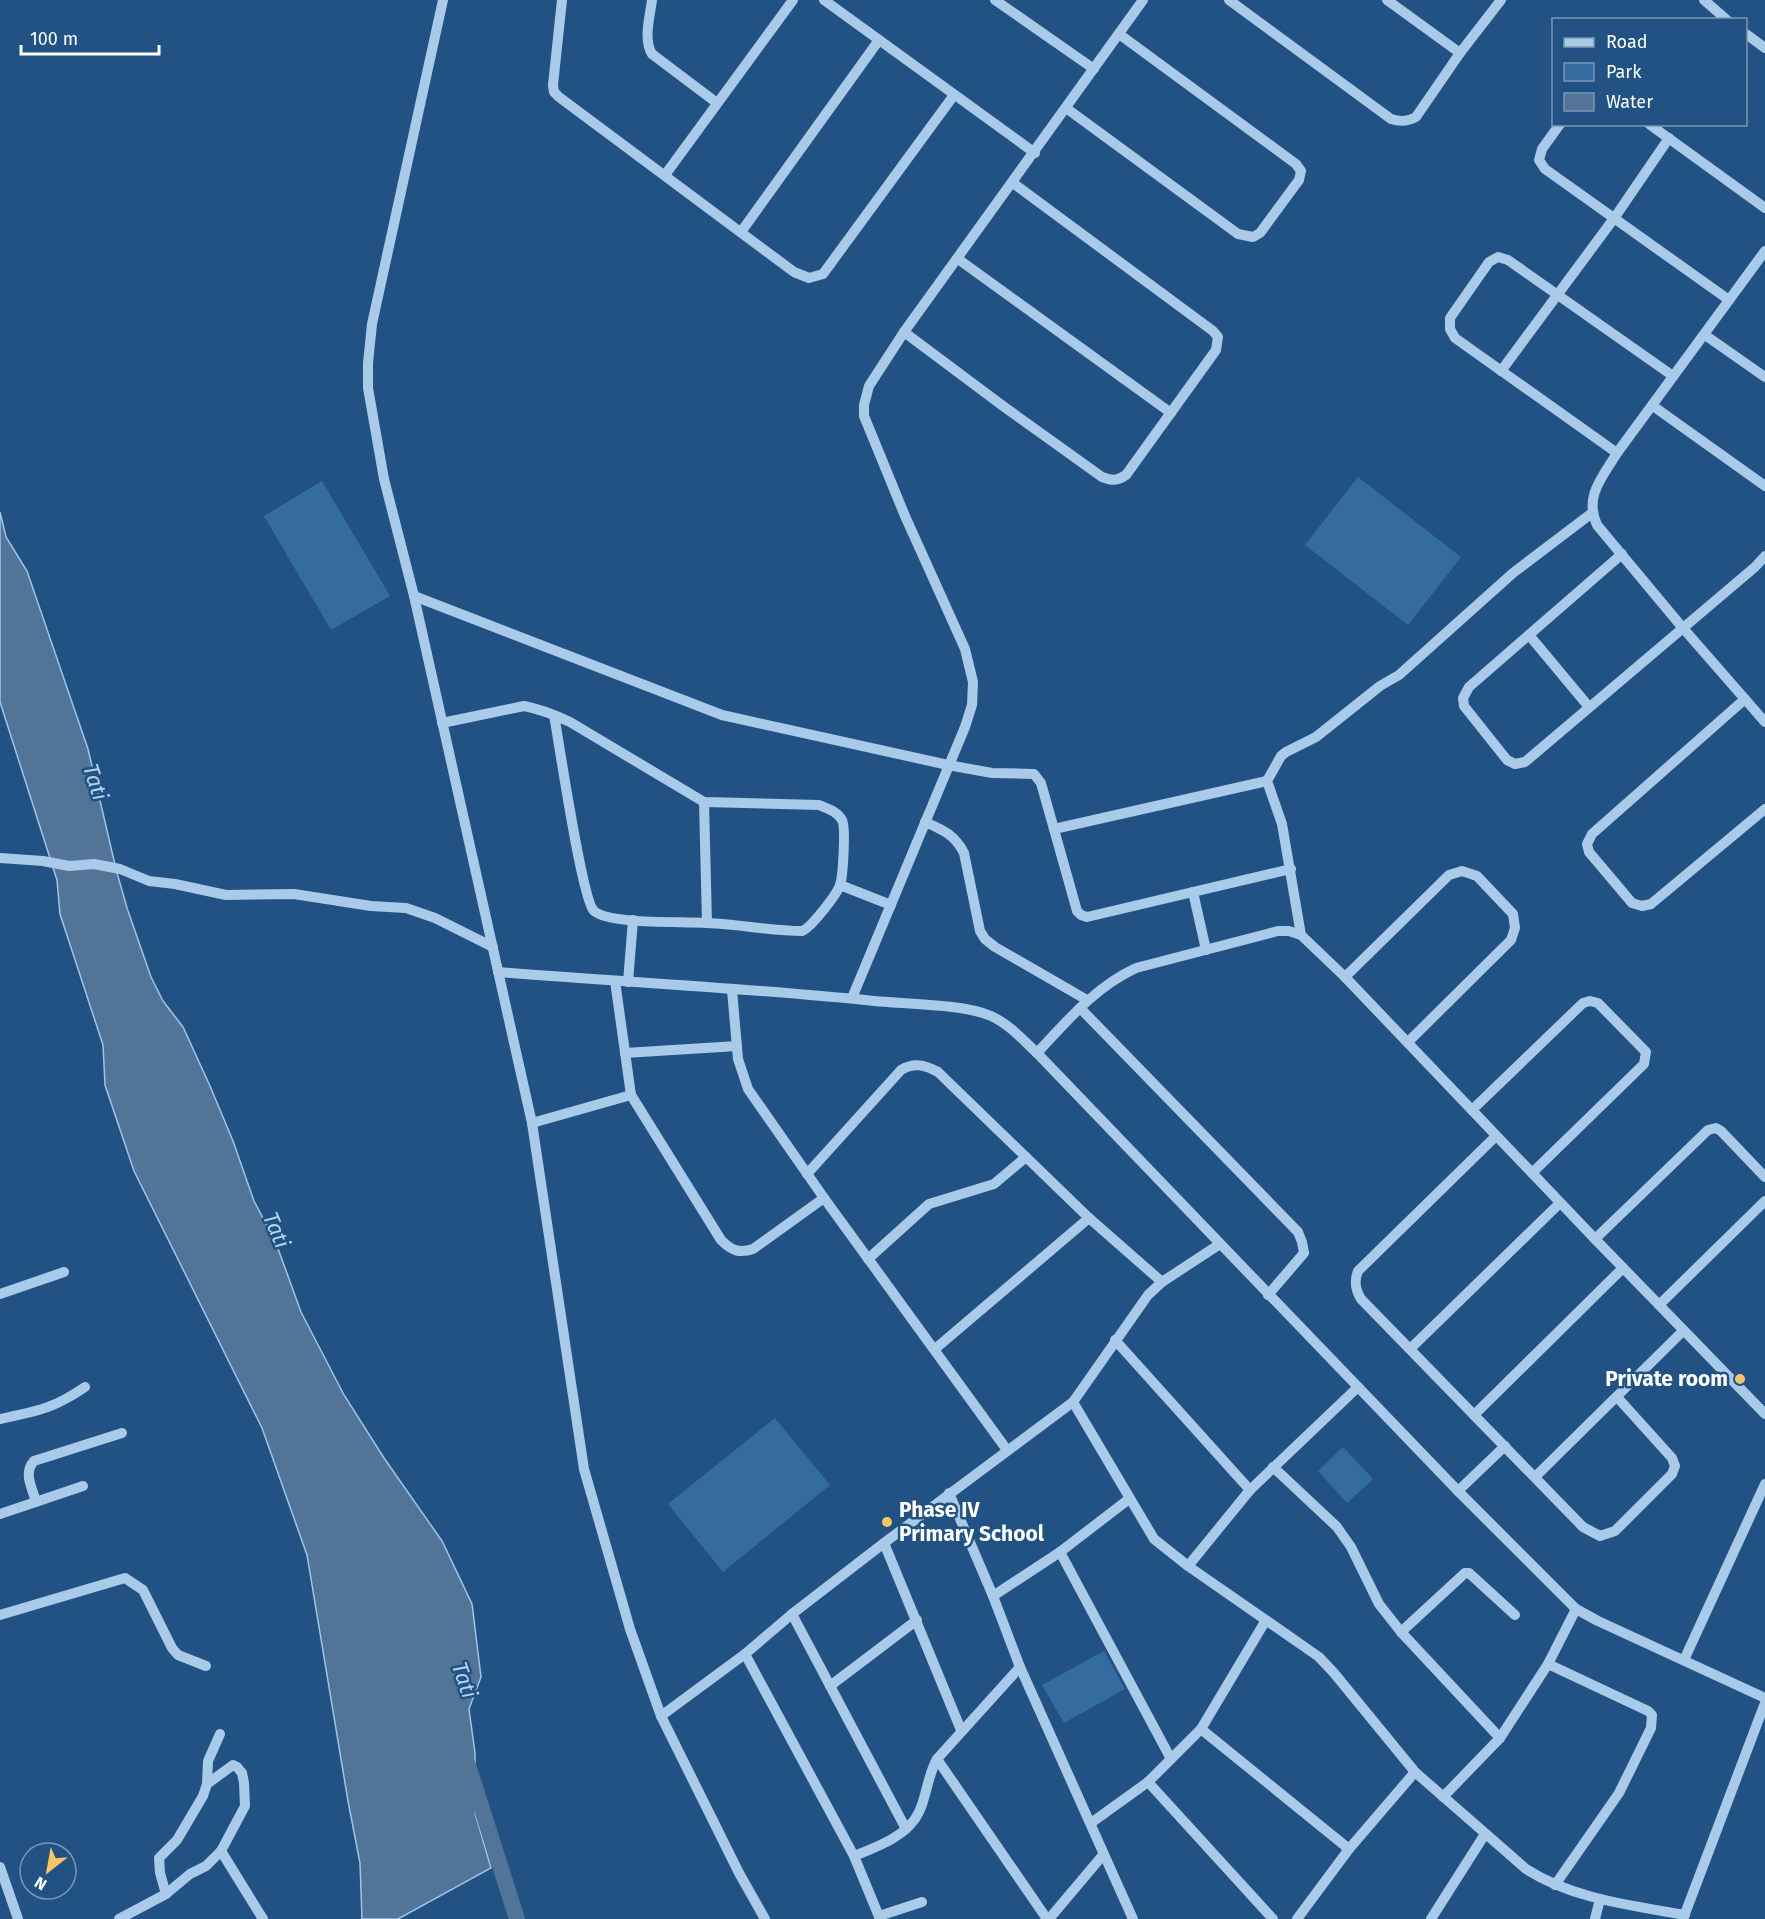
<svg xmlns="http://www.w3.org/2000/svg" width="1765" height="1919" font-family="'Fira Sans',sans-serif">
<style>
.green{fill:#356ca0}
.water{fill:#527497;stroke:#9dc5e9;stroke-width:1.5}
.lines{fill:none;stroke-linecap:round;stroke-linejoin:round}
.river{stroke:#527497;stroke-width:16}
.minor{stroke:#a9cae8;stroke-width:10}
.poi-dot{fill:#f5c46b;stroke:#215283;stroke-width:2}
.labels{text-anchor:middle;stroke-width:5;stroke-linejoin:round;paint-order:stroke}
.poi-label{font-size:21px;font-weight:bold;fill:#fff;stroke:#215283;text-anchor:end}
.water-label{font-size:22px;font-style:italic;fill:#b4d3f0;stroke:#215283}
</style>
<rect width="100%" height="100%" fill="#215283"/>
<!-- green -->
<g class="green">
<polygon points="1358,477 1461,557 1408,625 1305,545"/>
<polygon points="322,481 390,596 331,630 264,516"/>
<polygon points="775,1418 830,1485 723,1572 668,1504"/>
<polygon points="1343,1447 1373,1479 1347,1503 1318,1471"/>
<polygon points="1104,1651 1125,1689 1064,1723 1042,1685"/>
</g>
<!-- water -->
<polygon class="water" points="0,512 6,537 27,571 88,749 116,869 127,908 151,977 163,1001 183,1027 210,1086 233,1141 254,1201 276,1243 301,1312 344,1395 384,1458 442,1541 472,1604 481,1677 469,1709 475,1753 475,1813 491,1868 398,1919 362,1919 360,1863 348,1801 307,1555 262,1428 134,1171 105,1085 103,1045 60,914 57,880 0,702"/>
<g class="lines">
<!-- river -->
<polyline class="river" points="468,1765 517,1919"/>
<!-- minor -->
<g class="minor">
<polyline points="443,0 372,324 368,363 368,388 384,479 414,596 532,1123 584,1469 630,1629 661,1716 739,1873 765,1919"/>
<polyline points="562,0 553,85 554,92 559,97 794,272 809,278 823,274 954,95"/>
<path d="M652 0C650 16 643 40 652 54L717 103"/>
<polyline points="824,0 1035,153"/>
<polyline points="995,0 1094,69"/>
<path d="M1229 0 1391 119C1400 122 1407 122 1416 117L1460 53 1501 0"/>
<polyline points="1387,0 1460,53"/>
<polyline points="1704,0 1727,20"/>
<polyline points="1746,34 1765,48"/>
<polyline points="1066,108 1238,234 1253,237 1260,233 1299,180 1301,171 1296,164 1119,34"/>
<polyline points="1560,124 1542,149 1539,160 1545,169 1729,300"/>
<polyline points="1649,124 1765,208"/>
<polyline points="665,175 793,0"/>
<polyline points="741,232 879,40"/>
<path d="M1765 251 1617 453C1602 478 1584 496 1597 525L1682 627 1765 722"/>
<polyline points="958,259 1171,413"/>
<path d="M904 332 1003 406 1102 477C1112 481 1117 481 1126 475L1216 350 1218 337 1213 331 1013 183"/>
<polyline points="1705,335 1765,377"/>
<polyline points="1501,371 1615,217 1669,138"/>
<polyline points="1653,406 1765,486"/>
<polyline points="1617,453 1455,338 1450,329 1450,318 1489,262 1498,257 1508,260 1673,376"/>
<polyline points="1622,554 1469,687 1463,698 1464,706 1507,760 1515,764 1525,762 1755,567 1765,556"/>
<polyline points="414,596 722,715 948,765 992,773 1034,774 1041,783 1077,911 1081,915 1087,917 1291,869"/>
<polyline points="1529,635 1589,707"/>
<polyline points="1745,699 1592,834 1587,844 1589,852 1632,903 1642,906 1651,904 1765,809"/>
<path d="M442 723 524 706C540 709 555 715 570 722L704 802 819 805C828 809 837 811 842 820 846 826 843 877 840 885 837 894 811 928 802 931 771 931 738 924 707 923 683 921 611 925 594 911 582 900 559 742 554 715"/>
<polyline points="704,802 707,923"/>
<path d="M925 822C943 830 955 835 964 853L980 931 985 939 995 947 1087 1000"/>
<polyline points="1054,829 1267,781"/>
<polyline points="0,858 43,861 69,866 94,864 120,869 149,881 175,884 226,895 294,894 371,906 406,908 435,918 493,947"/>
<polyline points="840,885 891,905"/>
<polyline points="1193,892 1206,950"/>
<polyline points="1301,935 1282,824 1267,781 1281,756 1286,752 1316,737 1380,686 1399,675 1513,573 1592,513"/>
<path d="M498 972C623 982 749 988 874 1001 905 1004 964 1004 991 1016 1009 1024 1023 1040 1037 1053L1458 1491 1576 1609 1598 1621 1765 1698"/>
<polyline points="1345,977 1449,875 1462,871 1477,876 1513,914 1515,928 1511,940 1408,1042"/>
<path d="M615 981 631 1095 721 1240C731 1250 739 1254 753 1249L824 1198"/>
<polyline points="628,982 633,920"/>
<polyline points="732,990 738,1059 748,1089 824,1198 1007,1450"/>
<polyline points="852,998 965,727 972,705 973,682 965,649 905,516 864,416 864,405 869,386 904,332 1143,0"/>
<polyline points="1080,1008 1298,1232 1302,1242 1304,1253 1268,1295"/>
<polyline points="625,1053 737,1046"/>
<path d="M1037 1053C1067 1021 1095 987 1136 968L1278 931H1289L1301 935 1345 977 1595 1239 1765 1414"/>
<polyline points="1472,1110 1583,1003 1590,1001 1598,1003 1646,1052 1644,1064 1532,1173"/>
<polyline points="532,1123 631,1095"/>
<path d="M1496 1136 1358 1271C1354 1281 1355 1289 1361 1299L1583 1527 1600 1536 1615 1531 1672 1474 1675 1466 1672 1458 1617 1397"/>
<path d="M807 1174 901 1070C914 1062 925 1065 938 1072L1089 1218 1162 1282"/>
<polyline points="1595,1239 1708,1130 1716,1128 1721,1131 1765,1177"/>
<polyline points="868,1259 929,1204 994,1184 1026,1157"/>
<polyline points="0,1294 64,1272"/>
<polyline points="1659,1305 1765,1201"/>
<polyline points="1115,1340 1250,1490"/>
<polyline points="935,1349 1089,1218"/>
<polyline points="1410,1349 1560,1203"/>
<path d="M1073 1402 1154 1539 1188 1566 1319 1657 1334 1673 1415 1772 1526 1869C1573 1899 1630 1905 1685 1915"/>
<polyline points="1474,1415 1623,1268"/>
<path d="M0 1419C37 1411 53 1409 85 1387"/>
<polyline points="1273,1467 1337,1527 1351,1547 1379,1604 1401,1632 1500,1738"/>
<polyline points="1535,1477 1683,1331"/>
<polyline points="1458,1491 1505,1446"/>
<polyline points="949,1493 993,1596 1020,1667 1133,1919"/>
<path d="M36 1502C32 1487 23 1473 34 1461L122 1433"/>
<polyline points="0,1514 83,1486"/>
<polyline points="884,1543 961,1730"/>
<polyline points="1060,1552 1171,1759"/>
<polyline points="1188,1566 1250,1490 1358,1387"/>
<polyline points="993,1596 1060,1552 1129,1499"/>
<polyline points="792,1614 906,1829"/>
<polyline points="0,1615 125,1578 143,1590 172,1648 178,1655 206,1666"/>
<polyline points="1401,1632 1465,1573 1469,1573 1515,1615"/>
<polyline points="745,1654 854,1856 880,1919"/>
<polyline points="1684,1660 1765,1484"/>
<polyline points="830,1686 917,1620"/>
<polyline points="661,1716 745,1654 792,1614 884,1543 1073,1402 1148,1295 1162,1282 1220,1244"/>
<polyline points="1201,1729 1349,1849"/>
<polyline points="937,1759 1047,1919"/>
<polyline points="1148,1782 1273,1919"/>
<polyline points="1443,1797 1500,1738 1548,1664"/>
<polyline points="1091,1823 1148,1782 1201,1729 1266,1620"/>
<polyline points="221,1851 263,1919"/>
<path d="M854 1856C877 1847 908 1836 919 1812 927 1795 927 1777 937 1759L1020 1667"/>
<polyline points="0,1867 18,1919"/>
<polyline points="1555,1885 1619,1793 1651,1728 1652,1715 1648,1711 1548,1664 1576,1609"/>
<polyline points="166,1894 160,1873 159,1858 177,1840 203,1796 207,1784 208,1761 220,1734"/>
<polyline points="879,1916 922,1902"/>
<polyline points="119,1919 166,1894 190,1874 206,1866 221,1851 245,1806 244,1783 242,1773 237,1767 233,1765 207,1784"/>
<polyline points="1049,1919 1103,1855"/>
<polyline points="1297,1919 1349,1849 1415,1772"/>
<polyline points="1431,1919 1485,1834"/>
<polyline points="1595,1919 1600,1899"/>
<polyline points="1683,1919 1765,1703"/>
</g>
</g>
<!-- markers -->
<g class="poi-dot">
<circle cx="1740" cy="1379" r="6"/>
<circle cx="887" cy="1522" r="6"/>
</g>
<g class="labels">
<!-- poi labels -->
<g class="poi-label">
<text x="1728" y="1386">Private room</text>
<text x="899" y="1517" text-anchor="start">Phase IV<tspan x="899" dy="24">Primary School</tspan></text>
</g>
<!-- water labels -->
<g class="water-label">
<text transform="translate(96 782) rotate(72)" y="8">Tati</text>
<text transform="translate(277 1230) rotate(67)" y="8">Tati</text>
<text transform="translate(465 1680) rotate(71)" y="8">Tati</text>
</g>
</g>
<!-- legend -->
<rect x="1552" y="18" width="195" height="108" fill="#215283" stroke="#7a97b5" stroke-width="1.5"/>
<rect x="1564" y="38" width="30" height="9" fill="#a9cae8" stroke="#7a97b5" stroke-width="1.5"/>
<text x="1606" y="48" font-size="18" fill="#ffffff">Road</text>
<rect x="1564" y="63" width="30" height="18" fill="#356ca0" stroke="#7a97b5" stroke-width="1.5"/>
<text x="1606" y="78" font-size="18" fill="#ffffff">Park</text>
<rect x="1564" y="93" width="30" height="18" fill="#527497" stroke="#7a97b5" stroke-width="1.5"/>
<text x="1606" y="108" font-size="18" fill="#ffffff">Water</text>
<!-- north arrow -->
<g transform="translate(48 1871) rotate(211)"><circle r="28" fill="#215283" stroke="#7a97b5" stroke-width="1.5"/>
<path d="M0-4.5L10 22L0 15L-10 22Z" fill="#f5c46b"/>
<text y="-9" font-size="16" font-weight="bold" text-anchor="middle" fill="#ffffff">N</text>
</g>
<!-- scale -->
<path d="M21 45v9h138v-9" fill="none" stroke="#ffffff" stroke-width="3"/>
<text x="30" y="45" font-size="18" fill="#ffffff" stroke="#215283" stroke-width="4.5" paint-order="stroke">100 m</text>
</svg>
